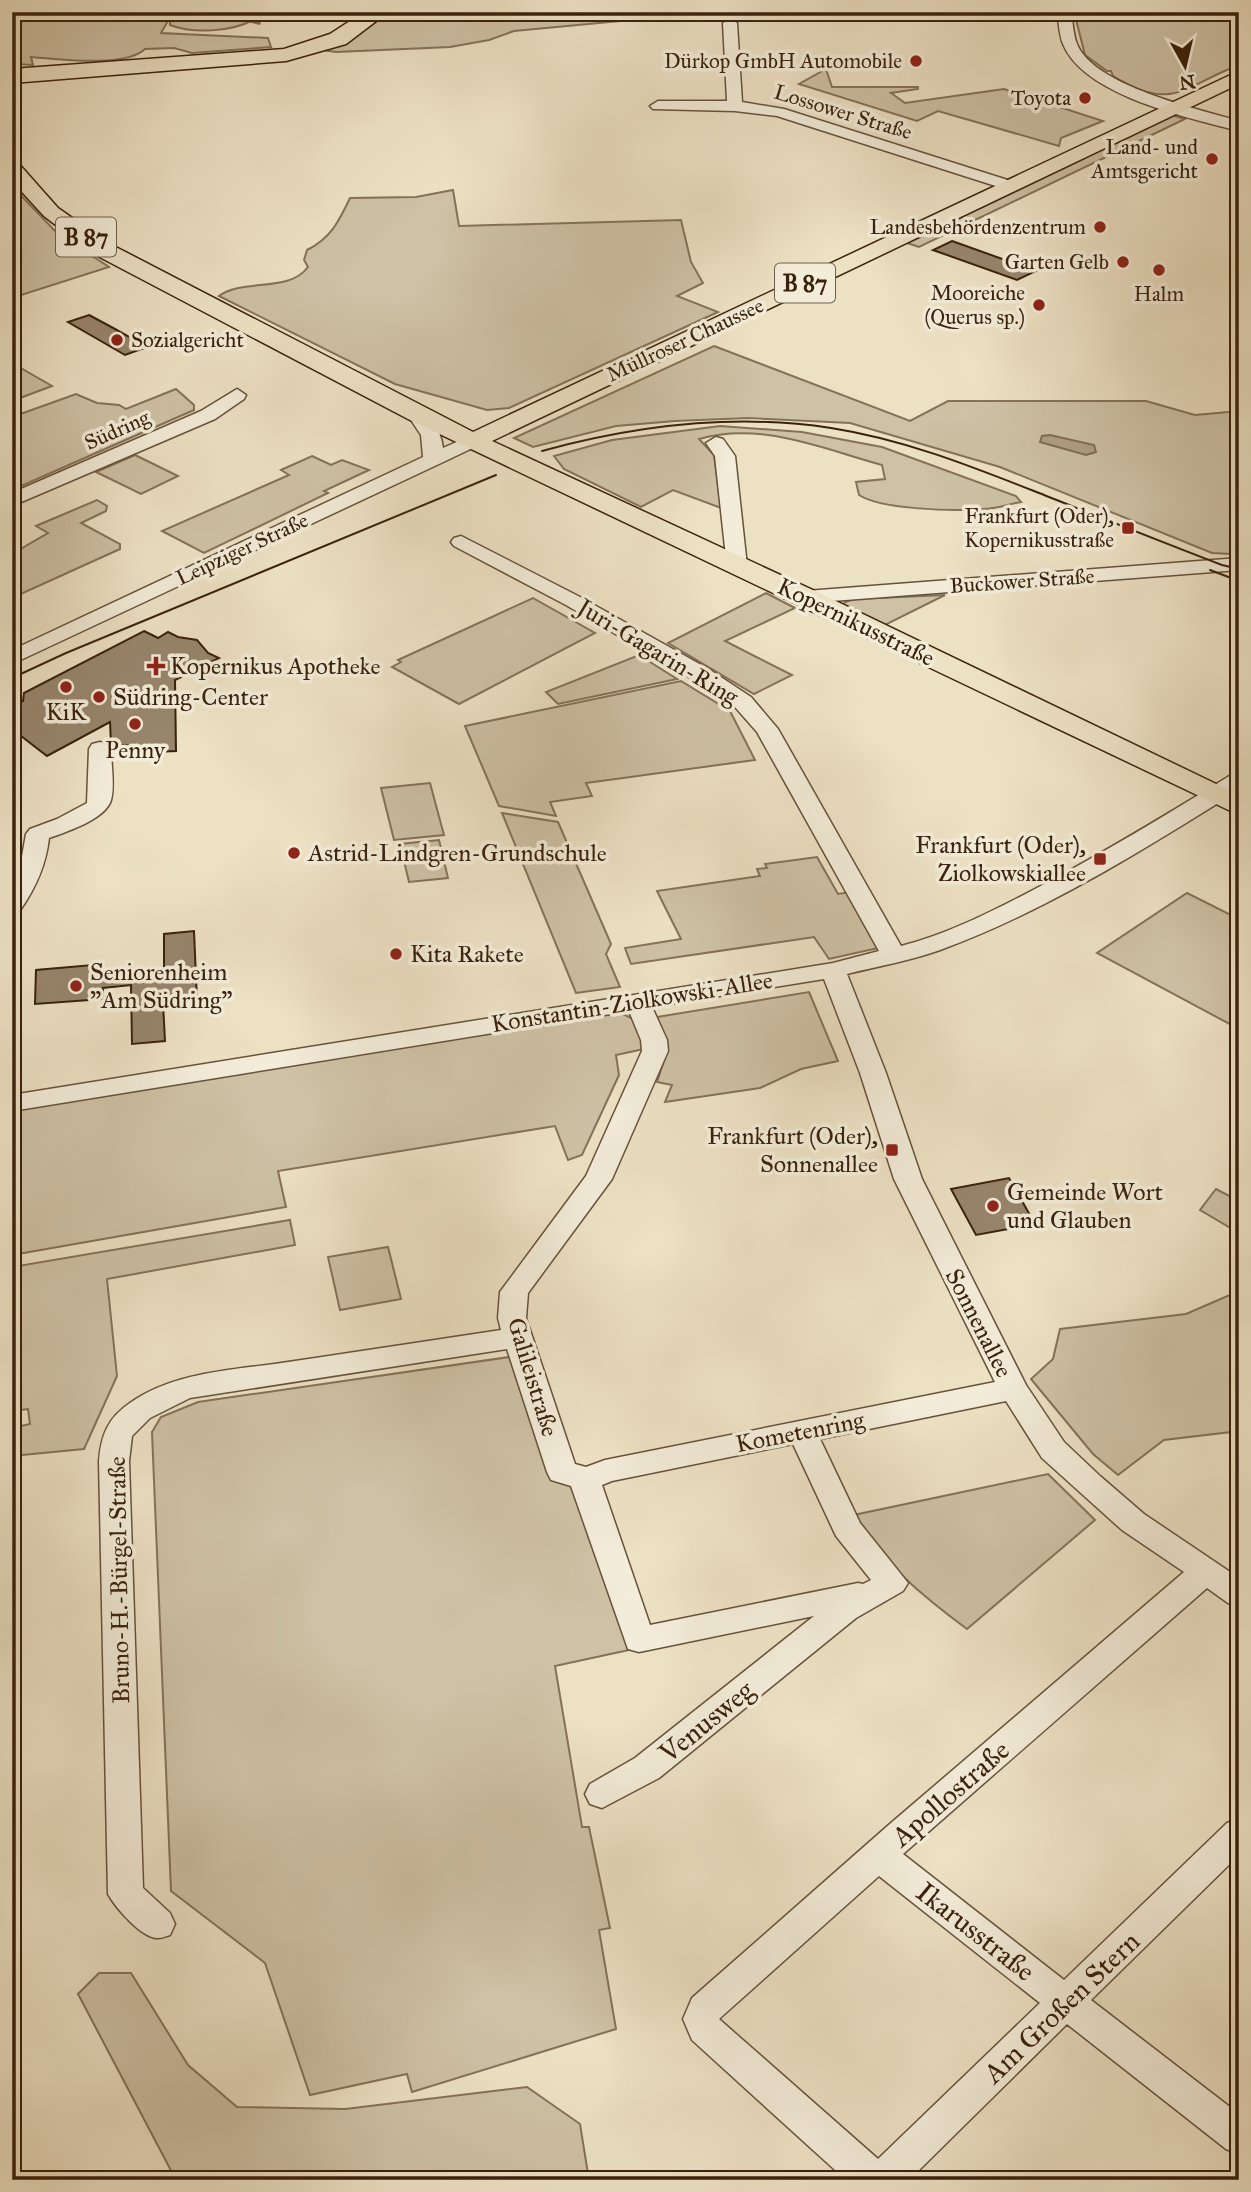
<svg xmlns="http://www.w3.org/2000/svg" width="1251" height="2192" font-family="'IM FELL Great Primer',serif">
<style>
.green{fill:#cec1a5;stroke:#847258;stroke-width:2}
.water{fill:#b0a085;stroke:#806e55;stroke-width:2}
.lines{fill:none;stroke-linecap:round;stroke-linejoin:round}
.stream{stroke:#806e55;stroke-width:3.5}
.building{fill:#97856c;stroke:#39220c;stroke-width:2}
.minor-casing{stroke:#66523a;stroke-width:3}
.major-casing{stroke:#39220c;stroke-width:3}
.highway-casing{stroke:#39220c;stroke-width:3}
.minor{fill:#f3ecd9;fill-rule:evenodd}
.major{fill:#ede1c4;fill-rule:evenodd}
.highway{fill:#ede1c4;fill-rule:evenodd}
.tram{stroke:#39220c;stroke-width:2}
.poi-dot{fill:#8f2418;stroke:#f3ecd9;stroke-width:2.5}
.labels{text-anchor:middle;stroke-width:7;stroke-linejoin:round;paint-order:stroke}
.far-poi-label{font-size:21px;fill:#39220c;stroke:#f3ecd9;text-anchor:end}
.far-street-label{font-size:21px;fill:#39220c;stroke:#f3ecd9}
.shield{fill:#f3ecd9;stroke:#715f4a;stroke-width:2}
.shield-label{font-size:23px;font-weight:bold;fill:#39220c}
.street-label{font-size:24px;fill:#39220c;stroke:#f3ecd9}
.poi-label{font-size:24px;fill:#39220c;stroke:#f3ecd9;text-anchor:start}
.near-street-label{font-size:28px;fill:#39220c;stroke:#f3ecd9}
</style>
<rect width="100%" height="100%" fill="#ede1c4"/>
<filter id="stains"><feTurbulence type="fractalNoise" baseFrequency=".00286" numOctaves="4"/><feColorMatrix values="0 0 0 0 .2 0 0 0 0 .09 0 0 0 0 .02 0 0 0 .5 -.17"/></filter>
<radialGradient id="worn" r=".72"><stop offset=".6" stop-color="#630" stop-opacity="0"/><stop offset="1" stop-color="#630" stop-opacity=".3"/></radialGradient>
<!-- green -->
<g class="green">
<path d="M12 12H173L161 33 268 38 271 47 192 53 174 48 145 49C125 68 58 59 31 57L33 65 16 64 12 62Z"/>
<path d="M181 12H249L253 20C231 32 193 34 170 25V21Z"/>
<polygon points="392,12 609,12 631,20 514,31 489,40 450,47 336,52 322,50 350,38"/>
<path d="M1074 12H1239V65C1183 86 1174 113 1113 76L1111 71H1107L1085 55Z"/>
<polygon points="826,69 832,87 918,87 918,89 891,93 905,103 1004,89 1103,121 1061,138 1059,146 938,111 917,121 799,84"/>
<polygon points="1172,115 1185,119 919,247 907,243"/>
<polygon points="12,186 56,232 109,267 12,298"/>
<path d="M453 190 459 226 681 220 691 262 703 283 677 296 718 312 509 408 487 410 395 384 219 296C244 278 289 293 308 267L304 260 307 250C331 238 339 221 350 198L416 197Z"/>
<polygon points="714,346 910,421 948,401 1146,401 1195,415 1239,411 1239,547 1230,548 1231,554 1212,553 1000,467 850,423 748,418 675,421 616,426 533,447 514,438"/>
<polygon points="12,363 52,386 12,401"/>
<polygon points="176,389 194,405 194,410 12,490 12,417 76,394 97,403 119,405 126,409"/>
<path d="M720 426 802 432 882 447 1016 496 1021 502C1009 504 996 509 983 509 954 511 882 510 859 495L856 482 885 479 882 465C823 449 761 421 699 439L714 455 721 508 673 490 641 507 564 469 554 456 612 440Z"/>
<polygon points="135,455 178,476 141,494 96,472"/>
<polygon points="312,456 331,465 342,460 369,470 324,491 328,493 204,553 162,531 289,475 281,470"/>
<polygon points="97,500 107,506 106,511 81,523 120,544 120,549 12,598 12,554 48,533 36,526"/>
<polygon points="766,593 795,608 725,641 792,675 754,694 668,643"/>
<polygon points="945,595 885,625 843,605 845,602 855,599"/>
<polygon points="533,598 595,633 459,704 392,667 401,662 398,660"/>
<polygon points="639,655 677,679 558,704 546,692"/>
<polygon points="681,681 730,711 755,760 586,783 592,796 550,802 556,816 499,806 465,726"/>
<polygon points="430,783 444,835 394,840 381,788"/>
<polygon points="502,813 558,822 611,944 606,954 620,987 576,993"/>
<polygon points="439,840 448,878 409,882 400,844"/>
<polygon points="817,857 838,894 851,892 878,948 829,959 814,937 631,964 625,948 681,939 657,891 760,876 757,869 767,868 765,864"/>
<polygon points="1187,893 1239,919 1239,1029 1097,953"/>
<polygon points="809,992 838,1061 801,1069 760,1088 665,1102 672,1085 657,1082 668,1048 657,1017"/>
<polygon points="619,1012 639,1022 644,1049 616,1055 619,1075 582,1155 568,1160 555,1126 278,1171 286,1207 12,1255 12,1109"/>
<polygon points="1216,1189 1239,1201 1239,1233 1200,1210"/>
<polygon points="290,1220 295,1245 107,1279 117,1376 84,1449 12,1456 12,1428 30,1424 28,1409 12,1411 12,1267"/>
<polygon points="388,1247 401,1299 340,1310 328,1257"/>
<polygon points="1239,1291 1239,1431 1164,1440 1118,1475 1093,1454 1031,1379 1053,1359 1060,1329 1186,1314"/>
<polygon points="516,1356 574,1485 629,1650 555,1666 582,1827 589,1827 610,1928 599,1930 616,2029 412,2092 407,2074 310,2095 265,1963 171,1891 152,1432 161,1417 198,1402"/>
<path d="M1048 1474 1095 1520 967 1629C922 1596 882 1561 849 1516Z"/>
<polygon points="99,1973 131,1973 188,2065 237,2107 345,2109 527,2087 580,2124 589,2180 176,2180 78,1994"/>
</g>
<!-- water -->
<polygon class="water" points="1050,435 1094,445 1096,452 1086,455 1040,442 1042,436"/>
<g class="lines">
<!-- stream -->
<polyline class="stream" points="251,21 259,23"/>
</g>
<!-- building -->
<g class="building">
<polygon points="952,241 1036,271 1017,280 933,250"/>
<polygon points="89,315 115,329 147,347 125,355 68,322"/>
<polygon points="144,631 158,638 168,632 178,637 197,640 208,653 219,658 175,680 176,751 155,752 155,748 111,744 110,722 47,756 12,729 12,702 23,701 24,693"/>
<polygon points="194,931 197,1001 163,1003 165,1041 132,1044 131,985 103,988 103,999 35,1004 36,970 104,964 103,974 164,969 164,934"/>
<polygon points="1009,1178 1035,1224 976,1235 951,1189"/>
</g>
<g class="lines">
<!-- minor casing -->
<g class="minor-casing">
<g id="minor">
<path d="M1057 12H1071C1073 22 1073 34 1077 44 1094 86 1198 109 1239 121V131C1190 118 1084 96 1063 44 1059 35 1059 22 1057 12Z"/>
<polygon points="730,19 737,23 742,102 784,109 1017,183 1019,186 1017,189 1005,189 777,116 735,111 653,109 650,106 658,101 727,101 723,23"/>
<polygon points="237,389 246,395 244,399 215,419 12,506 12,493 201,411"/>
<path d="M416 408C432 412 441 432 443 448L472 435 481 441 479 445 439 464 12 664V650L423 457 421 435 407 414Z"/>
<polygon points="716,437 723,439 735,456 747,566 744,570 730,570 727,566 715,456 706,443"/>
<path d="M461 536 580 597 710 670 751 697 778 729 901 946C948 934 993 911 1035 889 1102 854 1166 815 1231 775L1239 773V790C1143 850 1046 911 940 950 910 961 878 966 847 974L886 1073 922 1179 1026 1385 1064 1442 1100 1476 1144 1514 1239 1578V1606L1228 1603 1207 1588 903 1854 1064 1980 1227 1823 1239 1819V1855L1091 2000 1239 2114V2154L1226 2149 1067 2024 909 2180H846L692 2040 683 2019 692 1998 891 1823 1184 1572 1122 1530 1042 1458 1006 1401 820 1439 860 1523 908 1583 903 1591 856 1618 659 1778 602 1808 590 1804 585 1794 590 1784 635 1758 814 1616 639 1652 628 1649 571 1486 551 1480 547 1472 507 1349 190 1398 150 1418 132 1436 129 1461 143 1888 170 1913 175 1924 170 1935C166 1936 162 1938 159 1938 143 1940 115 1907 108 1894L99 1461C101 1435 108 1418 130 1403 177 1370 240 1370 295 1361 364 1351 433 1340 501 1330L498 1318 500 1292 586 1176 642 1051 641 1040 629 1011 12 1111V1095L833 963 879 951 757 732 735 707 694 680 566 605 454 546 451 542 454 538ZM824 979 860 1073 894 1179 995 1382 605 1460 586 1467 575 1464 526 1318 528 1293 612 1179 668 1051 667 1040 652 1007ZM793 1444 836 1536 871 1580 863 1584 858 1583 650 1625 602 1485 612 1481ZM879 1876 1040 2003 878 2159 719 2019Z"/>
<polygon points="1239,558 1239,570 806,603 799,601 796,597 799,593 806,591"/>
<path d="M100 742 108 744 111 749C111 764 115 786 111 800 106 819 66 832 49 838 46 865 36 887 21 909L12 911V884L21 862 26 834 30 829 57 819 87 803 89 749 92 744Z"/>
</g>
</g>
<!-- major casing -->
<g class="major-casing">
<polygon id="major" points="1239,71 1239,84 492,441 815,591 1239,795 1239,815 408,419 92,253 44,216 12,181 12,162 19,164 58,208 108,243 473,432"/>
</g>
<!-- highway casing -->
<g class="highway-casing">
<polygon id="highway" points="364,12 388,12 346,44 286,61 12,83 12,69 284,49 330,34"/>
</g>
<!-- minor -->
<use href="#minor" class="minor"/>
<!-- major -->
<use href="#major" class="major"/>
<!-- highway -->
<use href="#highway" class="highway"/>
<!-- tram -->
<g class="tram">
<path d="M542 451C637 425 733 413 831 428 902 439 968 465 1034 491 1097 516 1159 541 1222 565L1239 569"/>
<polyline points="1210,570 1239,581"/>
<polyline points="12,678 66,653 496,475"/>
</g>
</g>
<!-- markers -->
<g class="poi-dot">
<circle cx="916" cy="61" r="7"/>
<circle cx="1085" cy="98" r="7"/>
<circle cx="1212" cy="159" r="7"/>
<circle cx="1100" cy="227" r="7"/>
<circle cx="1123" cy="262" r="7"/>
<circle cx="1159" cy="270" r="7"/>
<circle cx="1039" cy="305" r="7"/>
<circle cx="117" cy="340" r="7"/>
<rect x="1121" y="521" width="14" height="14" rx="3.5"/>
<path d="M152.5 655.5h7v7h7v7h-7v7h-7v-7h-7v-7h7z"/>
<circle cx="66" cy="687" r="7"/>
<circle cx="99" cy="697" r="7"/>
<circle cx="135" cy="724" r="7"/>
<circle cx="294" cy="853" r="7"/>
<rect x="1093" y="852" width="14" height="14" rx="3.5"/>
<circle cx="396" cy="954" r="7"/>
<circle cx="76" cy="986" r="7"/>
<rect x="885" y="1143" width="14" height="14" rx="3.5"/>
<circle cx="993" cy="1206" r="7"/>
</g>
<g class="labels">
<!-- far-poi labels -->
<g class="far-poi-label">
<text x="902" y="68">Dürkop GmbH Automobile</text>
<text x="1071" y="105">Toyota</text>
<text x="1198" y="154">Land- und<tspan x="1198" dy="24">Amtsgericht</tspan></text>
<text x="1086" y="234">Landesbehördenzentrum</text>
<text x="1109" y="269">Garten Gelb</text>
<text x="1025" y="300">Mooreiche<tspan x="1025" dy="24">(Querus sp.)</tspan></text>
<text x="1159" y="301" text-anchor="middle">Halm</text>
<text x="131" y="347" text-anchor="start">Sozialgericht</text>
<text x="1114" y="523">Frankfurt (Oder),<tspan x="1114" dy="24">Kopernikusstraße</tspan></text>
</g>
<!-- far-street labels -->
<g class="far-street-label">
<text transform="translate(843 112) rotate(17)" y="7">Lossower Straße</text>
<text transform="translate(685 340) rotate(-25)" y="7">Müllroser Chaussee</text>
<text transform="translate(117 430) rotate(-24)" y="7">Südring</text>
<text transform="translate(242 549) rotate(-25)" y="7">Leipziger Straße</text>
<text transform="translate(1022 581) rotate(-4)" y="7">Buckower Straße</text>
</g>
<!-- shield labels -->
<g class="shield">
<rect x="56" y="217.5" width="60" height="39" rx="5"/>
<rect x="775" y="263.5" width="60" height="39" rx="5"/>
</g>
<g class="shield-label">
<text x="86" y="245">B 87</text>
<text x="805" y="291">B 87</text>
</g>
<!-- street labels -->
<g class="street-label">
<text transform="translate(856 622) rotate(26)" y="8">Kopernikusstraße</text>
<text transform="translate(658 652) rotate(31)" y="8">Juri-Gagarin-Ring</text>
<text transform="translate(632 1002) rotate(-9)" y="8">Konstantin-Ziolkowski-Allee</text>
<text transform="translate(979 1323) rotate(63)" y="8">Sonnenallee</text>
<text transform="translate(533 1377) rotate(73)" y="8">Galileistraße</text>
<text transform="translate(800 1432) rotate(-11)" y="8">Kometenring</text>
<text transform="translate(119 1580) rotate(-91)" y="8">Bruno-H.-Bürgel-Straße</text>
</g>
<!-- poi labels -->
<g class="poi-label">
<text x="170" y="674">Kopernikus Apotheke</text>
<text x="113" y="705">Südring-Center</text>
<text x="66" y="720" text-anchor="middle">KiK</text>
<text x="135" y="758" text-anchor="middle">Penny</text>
<text x="1086" y="853" text-anchor="end">Frankfurt (Oder),<tspan x="1086" dy="28">Ziolkowskiallee</tspan></text>
<text x="308" y="861">Astrid-Lindgren-Grundschule</text>
<text x="410" y="962">Kita Rakete</text>
<text x="90" y="980">Seniorenheim<tspan x="90" dy="28">"Am Südring"</tspan></text>
<text x="878" y="1144" text-anchor="end">Frankfurt (Oder),<tspan x="878" dy="28">Sonnenallee</tspan></text>
<text x="1007" y="1200">Gemeinde Wort<tspan x="1007" dy="28">und Glauben</tspan></text>
</g>
<!-- near-street labels -->
<g class="near-street-label">
<text transform="translate(706 1721) rotate(-39)" y="10">Venusweg</text>
<text transform="translate(950 1793) rotate(-41)" y="10">Apollostraße</text>
<text transform="translate(976 1931) rotate(38)" y="10">Ikarusstraße</text>
<text transform="translate(1061 2007) rotate(-44)" y="10">Am Großen Stern</text>
</g>
</g>
<!-- margin -->
<rect width="1251" height="2192" fill="none" stroke="#ede1c4" stroke-width="42"/>
<rect x="14" y="14" width="1223" height="2164" fill="none" stroke="#39220c" stroke-width="3.5"/>
<rect x="21" y="21" width="1209" height="2150" fill="none" stroke="#39220c" stroke-width="2"/>
<!-- north arrow -->
<g transform="translate(1185 66) rotate(172)" stroke="#f3ecd9" stroke-width="5" paint-order="stroke">
<path d="M0-5L12 26L0 18L-12 26Z" fill="#39220c"/>
<text y="-10" font-size="19" font-weight="bold" text-anchor="middle" fill="#39220c">N</text>
</g>
<rect width="100%" height="100%" filter="url(#stains)"/>
<rect width="100%" height="100%" fill="url(#worn)"/>
</svg>
